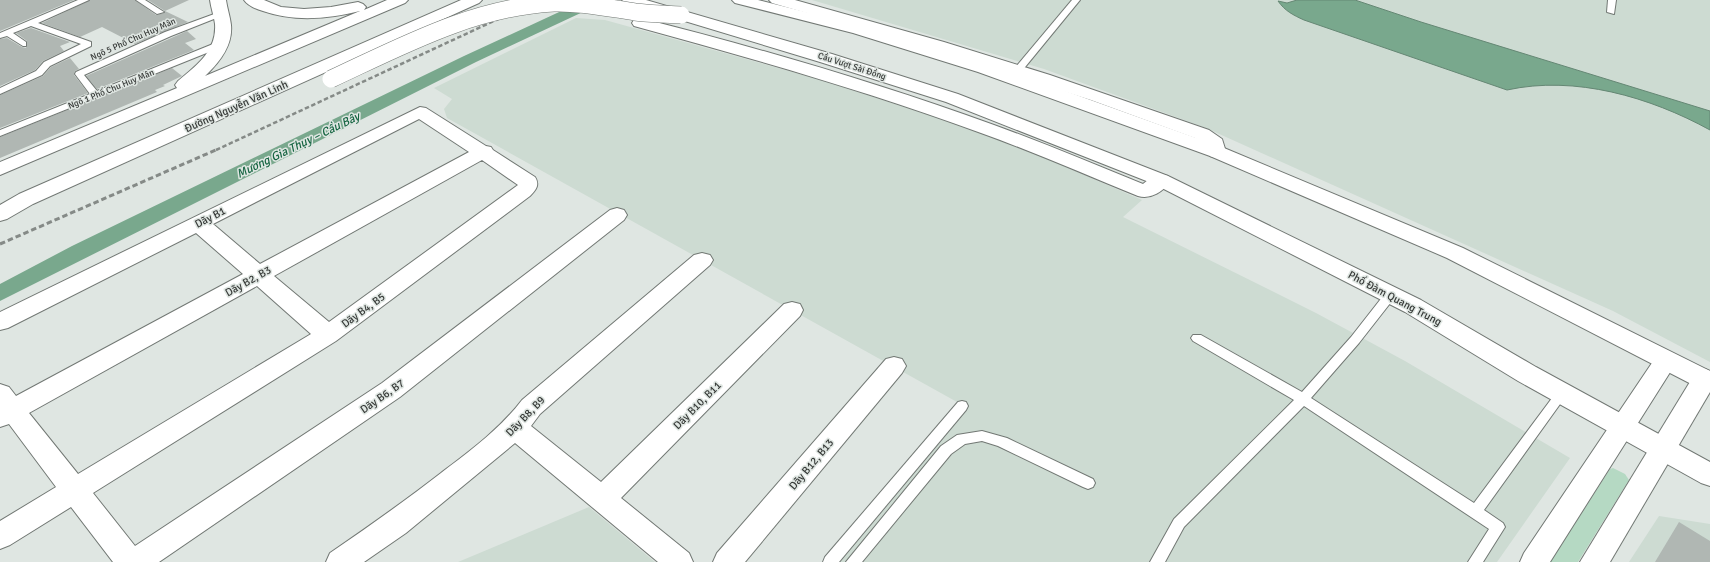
<svg xmlns="http://www.w3.org/2000/svg" width="1710" height="562" font-family="Signika,sans-serif">
<style>
.built{fill:#cddbd2}
.green{fill:#b5d9c3}
.water{fill:#79a88d;stroke:#658774}
.lines{fill:none;stroke-linecap:round;stroke-linejoin:round}
.canal{fill:#79a88d;fill-rule:evenodd}
.building{fill:#b0b7b3}
.service-casing{stroke:#727874;stroke-width:2}
.minor-casing{stroke:#727874;stroke-width:2}
.tertiary-casing{stroke:#727874;stroke-width:2}
.trunk-casing{stroke:#727874;stroke-width:2}
.service{fill:#fff;fill-rule:evenodd}
.minor{fill:#fff;fill-rule:evenodd}
.tertiary{fill:#fff;fill-rule:evenodd}
.trunk{fill:#fff;fill-rule:evenodd}
.rail-far1{stroke:#858a87;stroke-width:2.5;stroke-dasharray:4.5 2.5;stroke-linecap:butt}
.rail{stroke:#858a87;stroke-width:3;stroke-dasharray:5.5 3;stroke-linecap:butt}
.trunk-bridge-casing{stroke:#727874;stroke-width:18;stroke-linecap:butt}
.trunk-bridge{stroke:#fff;stroke-width:17}
.labels{text-anchor:middle;stroke-width:3;stroke-linejoin:round;paint-order:stroke}
.far-street-label{font-size:9px;fill:#373a38;stroke:#dfe6e2}
.street-label{font-size:11px;fill:#373a38;stroke:#dfe6e2}
.water-label{font-size:12px;font-style:italic;fill:#166542;stroke:#dfe6e2}
</style>
<rect width="100%" height="100%" fill="#dfe6e2"/>
<!-- built -->
<g class="built">
<polygon points="812,0 1710,0 1710,362 1613,311 1206,128 1044,69"/>
<polygon points="576,18 605,20 818,79 963,126 1057,163 1142,200 1123,217 1316,313 1405,361 1570,458 1497,562 836,562 966,407 447,118 444,109 452,99 434,88"/>
<polygon points="589,507 655,562 458,562"/>
<polygon points="1659,516 1710,524 1710,562 1629,562"/>
</g>
<!-- green -->
<polygon class="green" points="1613,468 1625,474 1629,480 1578,562 1550,562 1610,469"/>
<!-- water -->
<path class="water" d="M1297 0H1355L1421 22 1710 111V130C1650 97 1575 75 1507 90L1304 20C1293 15 1285 11 1278 1L1287 3Z"/>
<g class="lines">
<!-- canal -->
<polygon class="canal" points="585,0 604,0 602,3 476,62 0,301 0,284 72,246 464,56"/>
</g>
<!-- building -->
<g class="building">
<polygon points="0,0 74,0 0,31"/>
<polygon points="90,0 135,0 156,15 164,13 165,11 188,22 135,44 102,27 80,37 42,23"/>
<polygon points="148,0 189,0 165,11"/>
<polygon points="31,28 70,42 60,46 64,51 43,61 35,70 0,86 0,39 7,38 22,47 26,48 27,41 16,33"/>
<polygon points="187,31 196,39 185,43 194,50 97,89 86,76"/>
<polygon points="70,58 79,69 75,71 74,75 88,93 0,128 0,95 43,76 51,67"/>
<polygon points="172,68 182,76 163,85 165,86 155,90 157,92 0,158 0,137"/>
<polygon points="1679,522 1710,541 1710,562 1655,562"/>
</g>
<g class="lines">
<!-- service casing -->
<g class="service-casing">
<g id="service">
<polygon points="78,0 89,0 38,23 91,42 91,46 50,66 42,75 0,94 0,88 36,71 44,62 81,44 31,26 13,33 26,42 26,46 23,46 7,36 0,38 0,33"/>
<polygon points="136,0 145,0 164,12 157,14"/>
<polygon points="1072,0 1080,0 1021,72 1015,72 1015,68"/>
<polygon points="1608,0 1616,0 1614,14 1607,12"/>
<polygon points="217,13 224,15 171,36 84,75 97,91 218,42 224,42 224,46 0,136 0,130 90,94 75,74 76,72 165,32"/>
<polygon points="1391,290 1395,291 1397,294 1395,297 1359,343 1311,398 1474,503 1558,390 1562,388 1566,390 1568,393 1484,510 1503,523 1505,527 1483,562 1468,562 1489,529 1304,406 1184,527 1165,562 1150,562 1174,519 1294,400 1193,341 1191,338 1193,335 1201,335 1302,392 1351,337 1387,291"/>
<polygon points="962,401 966,402 968,406 966,410 839,562 823,562 825,557 958,402"/>
<polygon points="982,431 1007,438 1093,479 1095,483 1093,487 1088,489 1083,487 998,446 982,441 965,444 951,454 862,562 846,562 941,446 957,435"/>
</g>
</g>
<!-- minor casing -->
<g class="minor-casing">
<g id="minor">
<polygon points="769,0 795,0 944,42 1050,75 1209,130 1222,139 1226,152 1224,156 1217,158 1210,156 1206,145 1195,138 1091,100 932,49 772,3"/>
<path d="M640 18C759 48 878 83 994 125 1044 143 1093 164 1143 184 1152 177 1157 173 1168 176L1171 180C1164 191 1151 200 1138 196 1086 175 1034 152 981 133 867 91 751 58 634 26L632 23 634 20Z"/>
<path d="M420 107 426 108 486 146 491 147 493 150 535 177C540 185 536 190 530 196L336 341 93 493 135 546 382 383 610 210 617 208 624 210 627 215 624 220 400 397 159 562H113L71 507 10 545 0 549V521L56 487 9 424 0 427V384L9 387 16 396 243 274 196 233 8 328 0 330V312ZM419 119 469 152 260 264 213 224ZM482 160 518 185 329 322 274 276ZM257 286 311 334 78 474 29 413Z"/>
<path d="M702 253 710 255 713 260 710 265 540 414 531 426 601 482 784 304 792 302 800 304 803 310 800 316 621 498 689 553 693 562H658L515 443 406 533 364 562H326L330 553C368 527 405 501 441 473 470 451 500 429 522 400L694 255Z"/>
<polygon points="894,357 902,359 906,366 902,373 745,562 713,562 717,553 886,359"/>
</g>
</g>
<!-- tertiary casing -->
<g class="tertiary-casing">
<g id="tertiary">
<polygon points="1666,351 1674,354 1678,360 1674,366 1550,562 1520,562 1524,553 1658,354"/>
<polygon points="1705,369 1710,371 1710,392 1610,562 1580,562 1696,372"/>
</g>
</g>
<!-- trunk casing -->
<g class="trunk-casing">
<g id="trunk">
<path d="M210 0H226C227 8 230 16 231 25 233 46 219 63 205 76L360 11C327 19 295 22 263 11 256 9 248 6 244 0H264L281 7 304 9 331 7 358 2 363 4 366 7 364 10 387 0H408L405 3 0 175V162L177 88 175 85 178 81C196 66 217 51 215 24 214 16 211 8 210 0Z"/>
<polygon points="461,0 482,0 479,3 33,204 7,219 0,221 0,205 19,194"/>
<polygon points="622,0 646,0 832,54 958,94 1168,176 1421,300 1536,367 1710,462 1710,486 1701,483 1518,381 1405,312 1154,184 946,102 820,62 625,3"/>
<polygon points="732,0 758,0 865,27 990,64 1224,148 1463,248 1710,371 1710,392 1701,389 1447,258 1210,156 978,72 853,33 735,3"/>
</g>
</g>
<!-- service -->
<use href="#service" class="service"/>
<!-- minor -->
<use href="#minor" class="minor"/>
<!-- tertiary -->
<use href="#tertiary" class="tertiary"/>
<!-- trunk -->
<use href="#trunk" class="trunk"/>
<!-- rail-far1 -->
<polyline class="rail-far1" points="216,150 539,0"/>
<!-- rail -->
<polyline class="rail" points="0,244 218,149"/>
<!-- trunk-bridge casing -->
<g class="trunk-bridge-casing">
<path id="trunk-bridge" d="M331 79C402 46 474 7 554 3 581 2 609 8 635 12 651 14 666 14 681 15"/>
</g>
<!-- trunk-bridge -->
<use href="#trunk-bridge" class="trunk-bridge"/>
</g>
<g class="labels">
<!-- far-street labels -->
<g class="far-street-label">
<text transform="translate(133 39) rotate(-24)" y="3">Ngõ 5 Phố Chu Huy Mân</text>
<text transform="translate(852 66) rotate(18)" y="3">Cầu Vượt Sài Đồng</text>
<text transform="translate(111 89) rotate(-22)" y="3">Ngõ 1 Phố Chu Huy Mân</text>
</g>
<!-- street labels -->
<g class="street-label">
<text transform="translate(236 106) rotate(-24)" y="4">Đường Nguyễn Văn Linh</text>
<text transform="translate(210 217) rotate(-27)" y="4">Dãy B1</text>
<text transform="translate(248 281) rotate(-29)" y="4">Dãy B2, B3</text>
<text transform="translate(1395 298) rotate(28)" y="4">Phố Đàm Quang Trung</text>
<text transform="translate(363 310) rotate(-36)" y="4">Dãy B4, B5</text>
<text transform="translate(382 396) rotate(-35)" y="4">Dãy B6, B7</text>
<text transform="translate(697 405) rotate(-45)" y="4">Dãy B10, B11</text>
<text transform="translate(525 416) rotate(-46)" y="4">Dãy B8, B9</text>
<text transform="translate(811 464) rotate(-50)" y="4">Dãy B12, B13</text>
</g>
<!-- water labels -->
<g class="water-label">
<text transform="translate(298 145) rotate(-26)" y="4">Mương Gia Thụy – Cầu Bây</text>
</g>
</g>
</svg>
